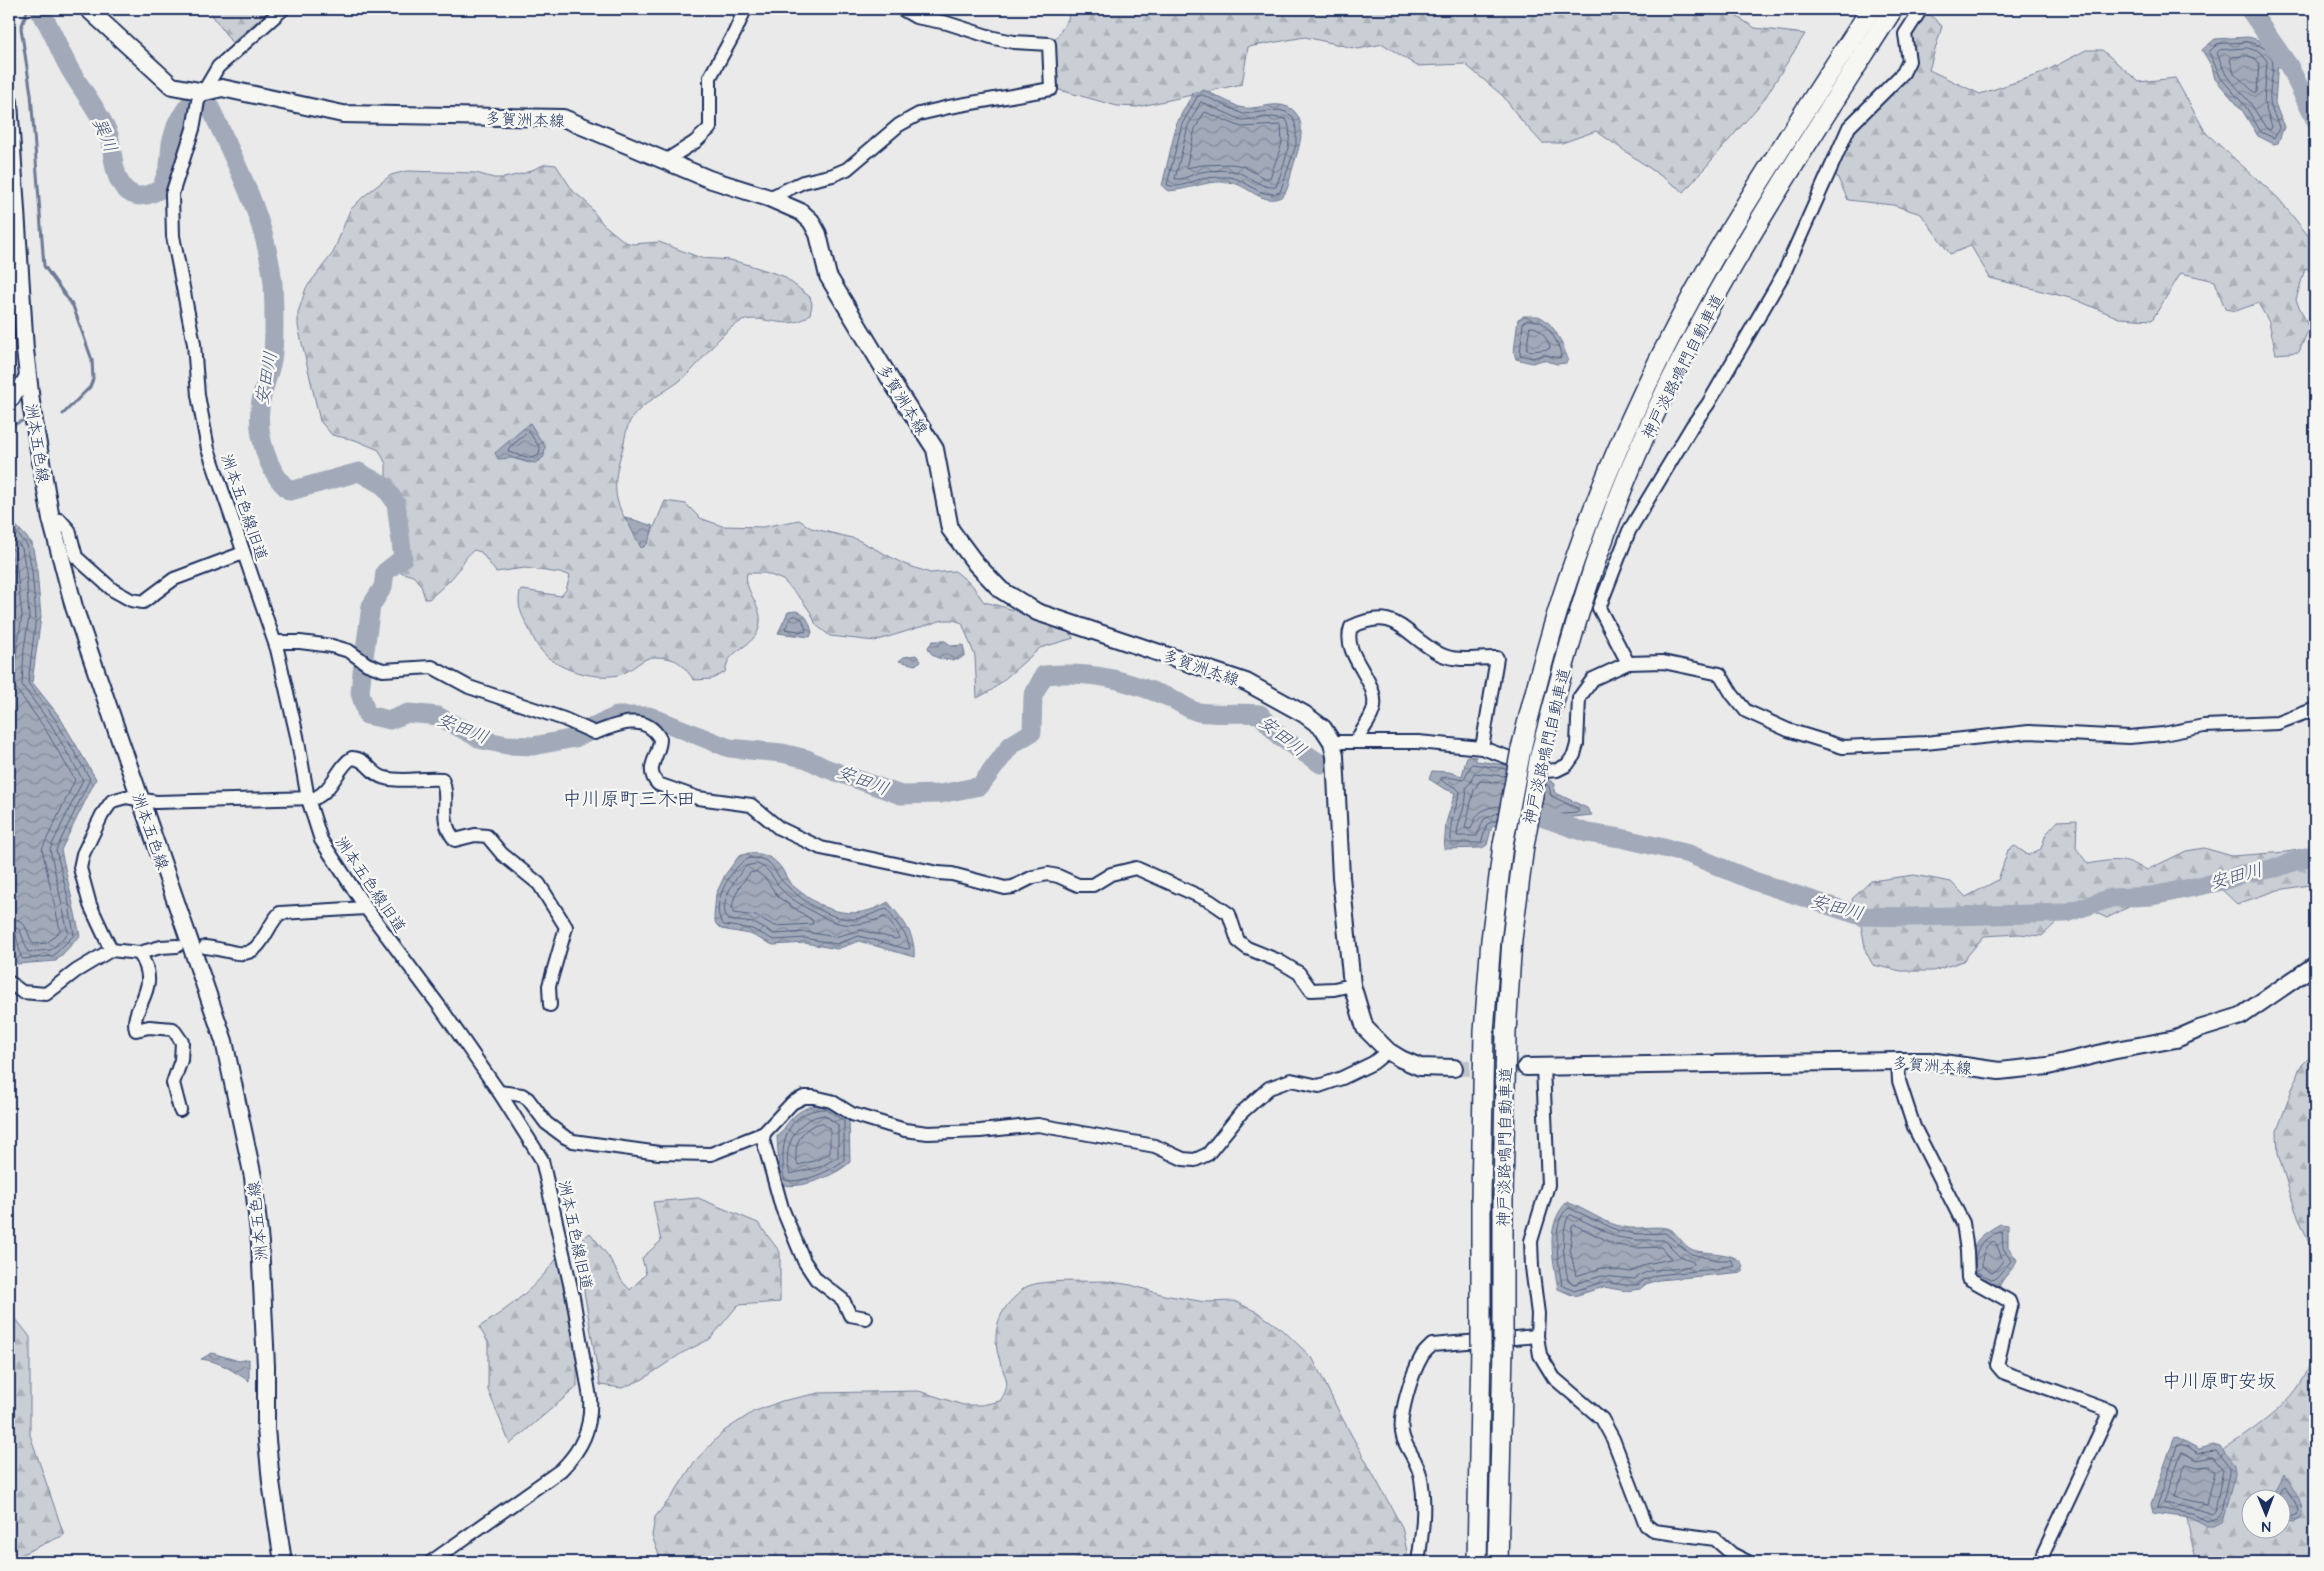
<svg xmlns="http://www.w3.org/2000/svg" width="2324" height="1571" font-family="'Architects Daughter','Klee One',sans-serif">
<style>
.forest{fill:url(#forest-firs);stroke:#727e9a;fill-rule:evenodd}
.water{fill:url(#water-waves);stroke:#6c7995}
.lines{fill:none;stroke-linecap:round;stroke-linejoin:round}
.shore{stroke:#516083;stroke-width:1}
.stream{stroke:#6c7995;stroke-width:3}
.river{stroke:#a2aaba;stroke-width:19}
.major-tunnel{stroke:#c0c5cd;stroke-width:16;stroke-dasharray:16 8;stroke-linecap:butt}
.minor-casing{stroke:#1b2f5e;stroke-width:16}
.major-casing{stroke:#1b2f5e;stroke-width:20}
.highway-casing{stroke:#1b2f5e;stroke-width:22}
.minor{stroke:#f6f6f2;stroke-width:12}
.major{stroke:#f6f6f2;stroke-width:16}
.highway{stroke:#f6f6f2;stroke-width:19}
.highway-bridge-casing{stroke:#1b2f5e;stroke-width:22;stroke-linecap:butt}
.highway-bridge{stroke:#f6f6f2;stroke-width:19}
.labels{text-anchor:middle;stroke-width:5;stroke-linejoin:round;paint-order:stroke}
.street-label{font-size:16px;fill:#1b2f5e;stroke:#f6f6f2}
.water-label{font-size:18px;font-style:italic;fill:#44547a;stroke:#f6f6f2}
.quarter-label{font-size:19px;fill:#1b2f5e;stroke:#f6f6f2}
</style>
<defs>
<pattern id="forest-firs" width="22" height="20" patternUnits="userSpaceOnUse" patternTransform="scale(1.25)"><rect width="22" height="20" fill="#caced5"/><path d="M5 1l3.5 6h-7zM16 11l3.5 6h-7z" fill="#adb1b9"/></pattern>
<pattern id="water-waves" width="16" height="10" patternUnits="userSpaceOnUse" patternTransform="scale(1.25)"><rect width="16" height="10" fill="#a2aaba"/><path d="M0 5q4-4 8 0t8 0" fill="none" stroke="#838b9a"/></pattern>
</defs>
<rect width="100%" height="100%" fill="#e9eae9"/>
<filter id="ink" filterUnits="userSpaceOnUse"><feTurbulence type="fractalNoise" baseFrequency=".02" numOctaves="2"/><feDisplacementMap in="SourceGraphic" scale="10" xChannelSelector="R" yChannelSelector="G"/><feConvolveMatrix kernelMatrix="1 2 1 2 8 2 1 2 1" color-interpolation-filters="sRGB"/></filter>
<g filter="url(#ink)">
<!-- forest -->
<g class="forest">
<polygon points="208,9 271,9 232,43"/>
<polygon points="1070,9 1725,9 1755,28 1805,34 1763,101 1684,192 1596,131 1562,143 1542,143 1521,120 1503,96 1465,64 1417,66 1383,44 1358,49 1305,37 1248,47 1242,84 1137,107 1117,106 1056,89 1055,40 1068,19"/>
<polygon points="1927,12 1942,26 1929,70 1980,94 2040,74 2086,50 2102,50 2139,82 2175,78 2206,133 2278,198 2315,244 2315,275 2314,272 2305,268 2296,300 2309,328 2299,352 2276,354 2269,322 2258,303 2236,311 2225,309 2215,281 2181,273 2152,320 2119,318 2074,299 1990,278 1971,246 1950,254 1921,214 1893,205 1848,200 1836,174 1845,147 1859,122 1912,70 1914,50 1912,34"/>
<path d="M546 164 556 165 573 191 586 202 603 224 625 242 633 244 659 242 701 258 730 260 746 264 783 276 810 297 812 304 810 314C789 335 760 310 738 323 718 335 705 358 688 374 672 389 651 397 636 413 626 423 626 435 623 447 614 478 610 498 630 526 635 534 635 541 644 547L647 544 665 501 686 504 700 518 722 526 763 527 799 520 811 528 856 539 904 564 930 573 955 571 972 585 984 602C1003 606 1064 624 1074 638L1040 648 992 690 977 698 975 656 962 623 954 620H943L875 641 830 636 816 625 811 613 802 600 783 580 765 573H747C743 590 762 605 760 622 758 646 733 647 727 664 726 667 726 669 725 672L712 679 694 680C681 663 679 658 655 657 643 656 632 672 618 675 594 680 556 670 541 650 535 644 532 634 528 627 521 613 517 607 520 591L523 590 561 596 566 590 570 576 566 574 525 568 496 572 481 552 474 550C466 556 464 561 459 569 451 581 439 590 429 599H425L421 585 413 576 397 571 406 559C403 532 406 504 386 484V464L379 450 355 440 332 435 320 421 298 326V313L306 288 333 253 350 210 364 196 391 175 407 171 476 173 494 178H504L525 173ZM530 424 545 447 540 461 529 463 512 458Z"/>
<path d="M2077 820 2076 848 2088 864C2115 859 2122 858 2147 870L2186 851 2204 848 2232 856 2286 852 2315 847V884L2278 890 2237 904C2228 896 2216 881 2202 881 2177 882 2130 906 2107 918L2092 911 2061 918 2042 936 2019 934 1984 936 1963 961 1933 971H1901L1873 965 1866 952 1861 925 1852 899 1871 881 1914 875 1951 882 1966 897 1998 880 2008 850 2015 846 2028 855 2041 849 2046 834 2058 821Z"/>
<polygon points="2315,1052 2315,1303 2315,1277 2310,1245 2295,1209 2278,1154 2277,1131 2300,1067"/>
<polygon points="698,1198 758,1223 780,1252 780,1302 738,1305 710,1339 682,1353 643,1379 622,1388 600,1385 576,1244 590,1233 609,1257 622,1281 630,1290 646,1274 642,1258 661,1241 653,1202"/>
<path d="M558 1257 577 1363V1387L510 1444 488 1390V1342L479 1327C510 1308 536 1287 558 1257Z"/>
<path d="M1105 1281 1131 1285 1164 1295 1205 1302 1234 1301 1257 1312 1283 1330 1313 1359 1340 1414 1402 1527 1409 1562H666L660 1558 652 1536 655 1517 673 1495 695 1461 724 1431 753 1412 782 1401 819 1393 919 1391 963 1405H982L1000 1401C1013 1382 1004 1378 999 1358 992 1335 997 1312 1016 1296 1019 1293 1023 1288 1028 1286 1046 1279 1084 1282 1105 1281Z"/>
<polygon points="9,1310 30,1337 30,1435 64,1535 9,1560"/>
<path d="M2315 1341V1562H2198C2192 1550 2184 1512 2188 1499 2190 1492 2212 1461 2218 1455 2225 1447 2237 1441 2245 1435 2280 1410 2311 1386 2315 1341ZM2252 1498H2282V1528H2252Z"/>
</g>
<!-- water -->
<g class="water">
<path d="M2248 37C2262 40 2273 45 2278 60L2275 103 2284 127 2278 143 2274 144 2258 136 2242 110 2215 79 2212 67 2202 50 2215 39Z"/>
<path d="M1204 90 1239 107C1255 112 1272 100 1288 107 1311 118 1298 150 1293 167 1290 176 1289 189 1283 196 1264 207 1250 187 1233 183 1211 178 1189 190 1168 191L1162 186 1177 122 1193 93Z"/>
<path d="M1538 316C1554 322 1562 343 1568 359L1566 363 1557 364 1543 360 1532 363 1516 359 1514 352 1518 319 1524 316Z"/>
<polygon points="530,423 545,447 544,457 535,463 512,458 498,459 495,453"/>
<path d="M625 517 653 526C651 534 650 545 641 548Z"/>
<polygon points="9,518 32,543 37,571 41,617 32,682 59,716 96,779 61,850 80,936 56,961 17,964 9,927"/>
<path d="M796 611C807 614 809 622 812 632L810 637 778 633 788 612Z"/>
<path d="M933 641H945L952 646 963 645 965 655 958 660C945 659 932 661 928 647Z"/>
<polygon points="916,655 921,661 915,665 899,661 904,657"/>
<path d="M1467 756 1476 757V761C1503 764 1532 768 1555 784L1554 792 1587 808 1592 815 1498 825 1492 826 1487 845 1482 848 1444 849 1446 823 1455 793 1443 788 1429 779 1432 771 1449 772 1462 776Z"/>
<path d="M749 853C763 853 774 857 782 869 785 874 787 879 790 883 820 910 851 924 888 902 902 919 916 934 914 957L859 941 837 949 805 943 773 945 750 934 721 929 716 924 714 917 716 894 725 875 739 856Z"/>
<path d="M827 1103 849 1117 850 1162C837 1175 798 1191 780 1184L777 1136H779C793 1114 800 1107 827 1103Z"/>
<path d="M1567 1202C1585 1209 1601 1221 1619 1226 1635 1231 1651 1225 1666 1228 1678 1231 1681 1245 1693 1250 1708 1255 1746 1250 1743 1272L1659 1280 1646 1284 1640 1289 1626 1291 1604 1287 1574 1296 1558 1289C1553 1259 1544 1225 1567 1202Z"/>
<path d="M2000 1224 2008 1225V1247L2017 1260C2013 1271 2002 1277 1999 1288L1971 1275C1971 1243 1973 1240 2000 1224Z"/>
<path d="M212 1353 239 1361 249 1359V1381C231 1370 222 1362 201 1359Z"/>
<polygon points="2177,1437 2199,1449 2213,1445 2220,1447 2234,1465 2235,1474 2222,1522 2214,1526 2206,1526 2190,1518 2153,1513 2151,1504 2174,1438"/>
<path d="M2284 1474C2293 1488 2305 1502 2301 1519L2294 1523 2282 1522V1498H2271Z"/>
</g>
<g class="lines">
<!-- shore -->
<g class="shore">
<path d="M2248 42C2287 50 2268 75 2270 102 2271 111 2277 119 2279 128L2274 138 2261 132 2246 107 2221 78 2209 52 2217 44Z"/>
<polygon points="2248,48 2260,52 2267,61 2264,103 2272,127 2270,130 2266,128 2251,104 2226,75 2217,53 2220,50"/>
<polygon points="2248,56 2255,58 2259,63 2257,92 2255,93 2234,73 2230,60 2232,57"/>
<path d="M1203 95 1243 114 1279 110 1286 112 1293 117 1296 128V145L1280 192C1260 200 1247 179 1229 177 1220 177 1209 177 1201 179 1190 182 1178 189 1167 185L1182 124 1197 97Z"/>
<path d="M1201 102 1242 120 1272 117 1286 119C1296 135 1282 170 1276 187 1258 189 1249 173 1232 171 1223 170 1211 170 1201 172 1192 174 1184 180 1175 179L1188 126Z"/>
<polygon points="1205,112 1241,127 1281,125 1282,143 1270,178 1264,178 1243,166 1232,164 1202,165 1186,168 1195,129"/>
<path d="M1528 320C1533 320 1537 320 1541 322 1550 328 1562 348 1561 358L1543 355 1532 358 1520 355 1523 323Z"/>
<path d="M1530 327C1541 326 1545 337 1550 346L1549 349 1532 351 1527 350Z"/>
<polygon points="529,432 540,448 539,455 531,458 508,452 509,448"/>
<polyline points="9,525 27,545 32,571 36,617 28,683 55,719 90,779 56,850 68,898 74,935 53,956 23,959 21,957 16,935 9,932"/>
<polyline points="9,534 22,548 26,572 29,617 24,648 22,685 50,723 83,780 50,849 68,933 51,950 28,952 20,930 9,925"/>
<path d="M9 545 15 552 22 616 17 647 14 686 44 727 75 780 42 849 60 930 47 943 33 944C26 932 28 919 9 918"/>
<polygon points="796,616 802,619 806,629 805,632 785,629 791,617"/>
<path d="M1500 806C1483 807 1476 813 1471 829L1465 828 1474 790 1480 781 1504 783"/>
<path d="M1498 813 1484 819 1477 836H1457C1457 819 1469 803 1466 787L1471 782 1474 773 1505 776"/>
<polyline points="1540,816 1576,813 1579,811 1577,808 1551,796 1549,786 1546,784"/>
<path d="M1497 820 1487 824 1481 843H1451V824L1460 792C1456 784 1444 786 1440 778L1447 777 1463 780 1472 764 1506 769"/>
<path d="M750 858C776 857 772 873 787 886 804 902 830 920 854 919 866 918 877 911 887 909L906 936 910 948 907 949 859 936 836 944 805 938 774 940 752 929 724 925C707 909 731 864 750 858Z"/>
<path d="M757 864C770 868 773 879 781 889 787 896 797 902 805 907 837 927 850 929 885 917L893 926 899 938 896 939 860 930 835 937 806 932 774 934 754 923 728 920C717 903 735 879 746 866Z"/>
<path d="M757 872 766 879 778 897 812 920 813 924 775 926 756 916 733 913C730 899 741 884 750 873Z"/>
<path d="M826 1109 844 1121V1160C831 1171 803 1184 785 1180 782 1174 783 1168 783 1161 782 1133 794 1109 826 1109Z"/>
<path d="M824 1115 838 1125V1157L820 1167 790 1174C781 1148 796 1118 824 1115Z"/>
<path d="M822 1123 830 1129V1153L817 1160 798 1165C791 1147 802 1125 822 1123Z"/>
<path d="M1569 1208 1619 1231 1637 1234 1665 1233 1691 1254 1716 1260H1731L1734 1265 1716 1269 1657 1275 1644 1280 1638 1285H1626L1603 1282 1574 1291 1562 1285C1559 1266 1549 1219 1569 1208Z"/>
<path d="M1571 1215 1617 1237 1636 1240H1664L1680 1256 1693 1261 1694 1264C1675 1274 1653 1263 1635 1279L1602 1276 1574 1284 1568 1280C1564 1259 1560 1237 1568 1217Z"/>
<polygon points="1575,1225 1616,1245 1636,1248 1661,1247 1671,1259 1646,1264 1631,1272 1601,1268 1576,1276 1570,1249 1572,1227"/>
<path d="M1999 1231 2002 1232 2003 1248 2011 1261 1994 1280 1976 1272C1973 1249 1980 1242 1999 1231Z"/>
<path d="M1993 1242 1996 1243 2003 1261 1993 1273 1982 1266C1982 1256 1983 1247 1993 1242Z"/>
<polygon points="2178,1444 2187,1446 2198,1453 2216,1451 2229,1467 2229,1473 2221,1513 2217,1518 2207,1521 2192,1514 2157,1508"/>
<polygon points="2182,1452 2197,1460 2213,1457 2223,1470 2215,1511 2212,1514 2193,1508 2164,1503"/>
<polygon points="2186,1464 2198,1467 2210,1466 2215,1472 2207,1504 2174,1497"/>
<polyline points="2276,1498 2282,1488 2285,1487 2295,1502 2298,1512 2296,1517 2282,1517"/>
</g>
<!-- stream -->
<g class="stream">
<polyline points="28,9 21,28 31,94 44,266 73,306 92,360 93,379 90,387 63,414"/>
<polyline points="9,427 22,421"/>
</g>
<!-- river -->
<g class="river">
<path d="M38 9C52 27 57 46 68 66 78 85 103 116 109 135 114 153 112 185 132 194 142 199 152 193 161 189L169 166 171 143 177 123 188 106 209 105C235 161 267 221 273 284 274 302 275 343 272 360 269 376 261 392 260 408 257 437 268 473 290 491L359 472 384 486 396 503 403 558 385 572 383 587 371 606 362 672 360 693 367 715 390 720 408 713 438 716 482 740 507 745 533 746 575 738 587 733 591 728 617 716H649L729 748 782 753 807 759 825 768 901 795 940 794 980 786 1011 745 1032 732 1033 696 1044 675C1093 671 1122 679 1168 697 1177 700 1188 710 1198 712 1218 715 1240 712 1260 714L1280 737 1321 764"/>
<polyline points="2249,9 2289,66 2315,119"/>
<polyline points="1527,812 1587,833 1621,838 1689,854 1754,881 1861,916 1911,917 2066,913 2111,898 2152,896 2223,881 2242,874 2276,868 2315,854"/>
</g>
<!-- major-tunnel -->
<polyline class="major-tunnel" points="1454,1068 1526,1067"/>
<!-- minor casing -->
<g class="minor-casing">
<g id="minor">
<path d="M283 9 218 67 198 101 193 129 172 194 173 236 194 344 198 395 208 449 277 649 297 736 308 799 321 840 366 908 440 1007 499 1092 542 1160 573 1297 590 1398C592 1428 582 1449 561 1470L431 1562"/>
<polyline points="665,161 695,142 710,128 710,77 735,32 745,9"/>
<polyline points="769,198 803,182 833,175 847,169 899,125 919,114 949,107 1051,89 1049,44 1014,42 994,38 947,23 916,17 902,9"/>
<polyline points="9,398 13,399 28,372"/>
<polyline points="51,519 60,520 69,530 76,557 113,590 131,600 143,602 174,579 243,553"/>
<path d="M275 642H300L332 646 349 651 367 664 383 670 432 667 469 687 564 719 595 733C617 724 646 712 660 739 660 756 643 768 658 784L698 798 751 805 779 828 821 848 938 873 952 874 1005 888 1013 887 1033 877 1048 874 1058 876 1078 885H1093L1111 874 1136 868 1210 901 1229 914 1238 941 1247 948 1279 961 1299 973 1311 990 1334 989 1352 985"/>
<polyline points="1628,663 1599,608 1629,531 1692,426 1708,404 1784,273 1849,127 1903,73 1909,61 1905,34 1921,9"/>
<polyline points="1332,742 1418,742 1482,748 1546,771 1557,770 1567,765 1574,755 1577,744 1579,698 1593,679 1628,663 1663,662 1720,674 1732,694 1746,711 1788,730 1843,747 1925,743 2029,732 2129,737 2163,734 2204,726 2278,723 2315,709"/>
<path d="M1356 742C1361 730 1372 720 1374 707 1378 679 1341 655 1351 627 1398 605 1403 635 1440 654 1458 663 1478 657 1497 658L1482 748"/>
<path d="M205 947C216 948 226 951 237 953 262 957 265 927 280 913L366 908"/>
<polyline points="111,950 139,953 161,947 177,946"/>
<path d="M139 953C164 989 129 1006 136 1030L149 1027 173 1029 182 1042 181 1060 173 1083 180 1110"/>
<path d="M9 982 22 992 46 994 76 971 111 950 90 905 80 868 83 854 102 815 112 801 126 797 156 802 315 798C332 791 339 765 352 758 368 759 371 775 385 778 404 783 423 777 442 779 451 799 437 819 455 840L475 835 487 836 502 854 539 884 566 927 549 986 550 1005"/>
<polyline points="1898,1061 1899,1081 1914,1127 1963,1223 1967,1251 1968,1278 2009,1301 2011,1307 1997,1365 2003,1372 2110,1411 2043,1554 2042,1562"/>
<polyline points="1543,1067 1548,1185 1531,1241 1532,1267 1538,1314 1537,1336 1540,1355 1554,1378 1602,1419 1613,1439 1646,1525 1654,1531 1715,1539 1732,1554 1748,1562"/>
<polyline points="499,1092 522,1095 528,1099 546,1123 565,1137 573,1141 659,1153 711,1154 764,1133 792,1103 804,1097 814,1097 831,1101 852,1114 905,1130 928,1133 980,1131 1038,1125 1155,1146 1183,1159 1195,1160 1208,1154 1241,1113 1269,1088 1291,1080 1319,1086 1342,1078 1373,1063 1388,1051"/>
<polyline points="764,1133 763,1140 782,1208 804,1261 816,1279 843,1300 850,1315 866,1318"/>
<path d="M1418 1562C1422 1535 1426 1506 1421 1479 1418 1460 1407 1451 1403 1437 1397 1418 1412 1373 1422 1356 1424 1352 1429 1348 1432 1345L1537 1336"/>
</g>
</g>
<!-- major casing -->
<g class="major-casing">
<g id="major">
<polyline points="88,9 172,86 205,92 222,88 343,114 563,118 709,179 769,198 801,212 811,221 818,234 828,276 895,387 935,449 950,529 976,564 1001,590 1037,612 1246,682 1304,714 1323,728 1332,742 1335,756 1341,877 1352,985 1365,1028 1388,1051 1401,1059 1420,1067 1454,1068"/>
<polyline points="9,102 25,350 32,410 51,519 74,607 224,1041 253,1177 260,1243 266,1366 266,1429 271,1482 283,1562"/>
<polyline points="1526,1067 1898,1061 1929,1061 1999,1071 2048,1066 2111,1051 2176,1039 2199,1029 2241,1016 2315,965"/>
</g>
</g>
<!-- highway casing -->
<g class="highway-casing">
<g id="highway">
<path d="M1521 749C1536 686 1552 623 1574 562 1610 457 1659 353 1714 257 1763 173 1818 91 1871 9"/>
<path d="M1540 755C1563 666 1587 578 1621 492 1689 320 1794 164 1893 9"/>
<polyline points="1503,1199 1506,1032 1512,939 1524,846"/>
<polyline points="1481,1200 1484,1032 1491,940 1503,845"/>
<polyline points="1477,1562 1481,1346"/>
<polyline points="1498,1562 1503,1348"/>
</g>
</g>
<!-- minor -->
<use href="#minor" class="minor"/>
<!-- major -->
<use href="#major" class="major"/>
<!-- highway -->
<use href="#highway" class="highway"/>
<!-- highway-bridge casing -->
<g class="highway-bridge-casing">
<g id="highway-bridge">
<polyline points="1503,845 1521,749"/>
<polyline points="1524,846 1540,755"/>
<polyline points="1503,1199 1503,1348"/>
<polyline points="1481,1346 1481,1200"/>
</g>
</g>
<!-- highway-bridge -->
<use href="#highway-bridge" class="highway-bridge"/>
</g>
</g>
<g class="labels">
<!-- street labels -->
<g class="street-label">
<text transform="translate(525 119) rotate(2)" y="6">多賀洲本線</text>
<text transform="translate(1682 366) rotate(-63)" y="6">神戸淡路鳴門自動車道</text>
<text transform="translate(903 399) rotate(58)" y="6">多賀洲本線</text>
<text transform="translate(38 443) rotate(81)" y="6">洲本五色線</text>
<text transform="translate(245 507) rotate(71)" y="6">洲本五色線旧道</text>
<text transform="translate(1201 667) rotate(19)" y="6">多賀洲本線</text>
<text transform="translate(1546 746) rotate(-77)" y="6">神戸淡路鳴門自動車道</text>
<text transform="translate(151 831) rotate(71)" y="6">洲本五色線</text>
<text transform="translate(371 884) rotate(56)" y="6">洲本五色線旧道</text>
<text transform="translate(1932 1065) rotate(4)" y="6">多賀洲本線</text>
<text transform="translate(1504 1147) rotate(-89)" y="6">神戸淡路鳴門自動車道</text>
<text transform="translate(257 1221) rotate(-96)" y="6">洲本五色線</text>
<text transform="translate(576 1235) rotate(78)" y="6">洲本五色線旧道</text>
</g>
<!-- water labels -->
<g class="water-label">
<text transform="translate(105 135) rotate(67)" y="6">巽川</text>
<text transform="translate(266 378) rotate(-80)" y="6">安田川</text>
<text transform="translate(463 728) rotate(22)" y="6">安田川</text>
<text transform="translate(1283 736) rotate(38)" y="6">安田川</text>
<text transform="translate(863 780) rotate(21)" y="6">安田川</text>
<text transform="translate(2236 876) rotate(-15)" y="6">安田川</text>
<text transform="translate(1837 907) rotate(15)" y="6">安田川</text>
</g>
<!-- quarter labels -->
<g class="quarter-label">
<text x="629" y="805">中川原町三木田</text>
<text x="2219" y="1387">中川原町安坂</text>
</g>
</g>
<!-- margin -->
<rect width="2324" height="1571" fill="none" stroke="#f6f6f2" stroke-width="30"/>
<rect x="15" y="15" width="2294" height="1541" fill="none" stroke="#1b2f5e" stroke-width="2" filter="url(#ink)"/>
<!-- north arrow -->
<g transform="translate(2266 1514) rotate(179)"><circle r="24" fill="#f6f6f2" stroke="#9ea6b7"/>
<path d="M0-4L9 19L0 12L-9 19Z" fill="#1b2f5e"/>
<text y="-8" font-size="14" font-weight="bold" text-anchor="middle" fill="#1b2f5e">N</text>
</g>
</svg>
